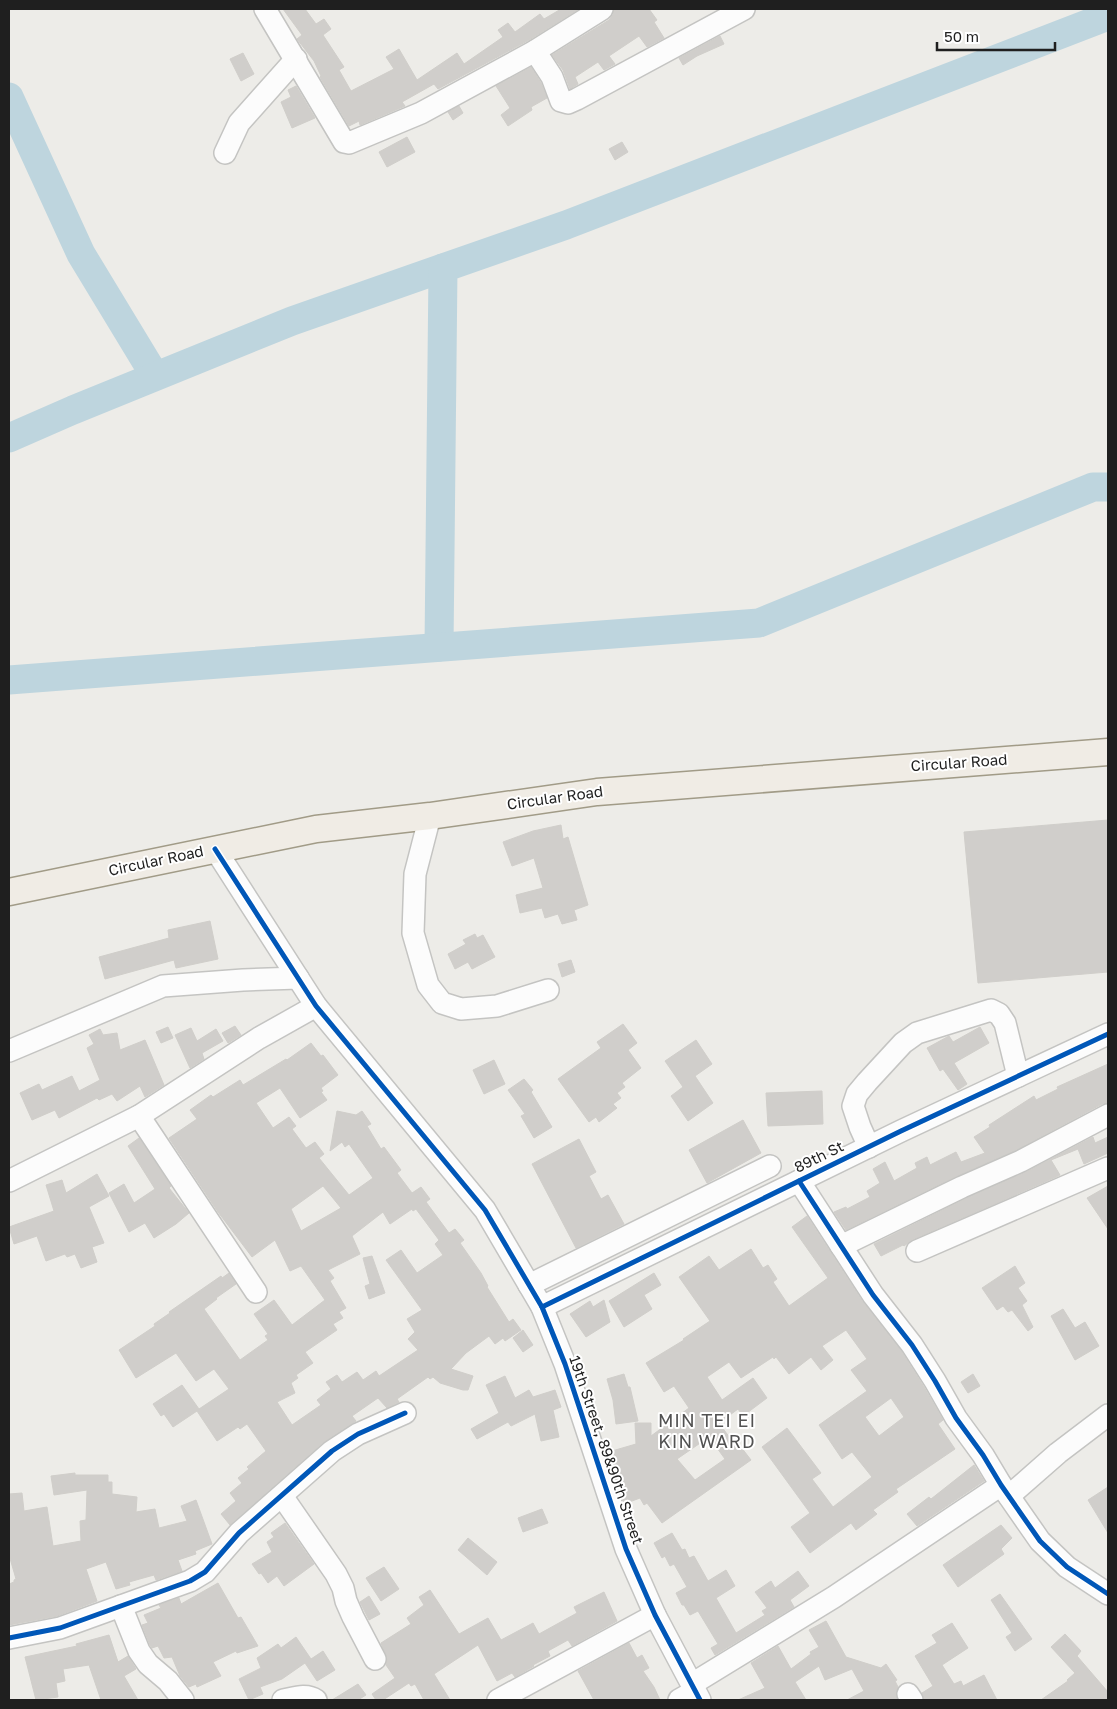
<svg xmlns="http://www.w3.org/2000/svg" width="1117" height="1709" font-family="'Golos Text',sans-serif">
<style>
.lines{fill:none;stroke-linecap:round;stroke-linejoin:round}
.river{stroke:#bed5de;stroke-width:29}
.building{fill:#d0cecb;stroke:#d0ceca;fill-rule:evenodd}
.minor-casing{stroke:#c4c4c2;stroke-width:24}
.major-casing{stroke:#a19b87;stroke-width:29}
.minor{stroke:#fcfcfc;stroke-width:21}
.major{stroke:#f0ece5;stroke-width:26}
.cycleway-casing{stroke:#fff;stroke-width:8}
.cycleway{stroke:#0057b8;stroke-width:5}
.labels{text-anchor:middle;stroke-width:4;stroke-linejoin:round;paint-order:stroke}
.street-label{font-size:15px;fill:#1f1f1f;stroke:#fff}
.quarter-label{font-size:18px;letter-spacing:1px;fill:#525252;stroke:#fff}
</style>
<rect width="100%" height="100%" fill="#edece8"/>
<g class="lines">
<!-- river -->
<g class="river">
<polyline points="9,97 81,254 155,376"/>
<polyline points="9,438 73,410 292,321 443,268"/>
<polyline points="439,647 443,268 566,225 1108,16"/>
<polyline points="9,680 759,623 1093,487 1108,487"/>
</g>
</g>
<!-- building -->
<g class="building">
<polygon points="283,9 305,9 316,24 324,19 331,29 323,35 344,67 339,70 351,91 394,69 386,57 399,49 417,80 457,53 464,64 503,37 498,30 508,23 515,32 540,14 544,19 561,9 579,9 529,40 438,89 434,84 402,102 405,106 360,125 359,121 349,126 320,77 321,76 314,61 297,39 302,35"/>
<polygon points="614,9 649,9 657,20 654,22 664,38 647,47 639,36 609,56 615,64 604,70 598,62 575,77 578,84 570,89 563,70 552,55 609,20 613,15"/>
<polygon points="720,36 724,44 697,56 683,65 679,58"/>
<polygon points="243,53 254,74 241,81 230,59"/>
<polygon points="531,67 541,83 547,98 531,107 532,110 508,126 501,115 510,108 496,86"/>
<polygon points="296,86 315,118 292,128 281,102 291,97 288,90"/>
<polygon points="459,106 463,113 453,120 448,112"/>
<polygon points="407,137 415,152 387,167 379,152"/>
<polygon points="622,142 628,152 615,160 609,149"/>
<polygon points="1108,820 1108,972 978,983 964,832"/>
<polygon points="561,825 563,839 568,837 588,905 574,910 577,920 562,924 558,914 545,918 542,908 520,913 516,895 543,888 534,858 512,866 503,842 533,831"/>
<polygon points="210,921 218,959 176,968 174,960 105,979 99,957 169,938 168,930"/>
<polygon points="475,934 477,938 483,935 495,957 472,969 468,962 455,969 448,954 466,944 463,940"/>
<polygon points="571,960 575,972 562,977 558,964"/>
<polygon points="623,1024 637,1043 628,1050 641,1068 622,1083 625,1087 617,1093 621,1098 613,1104 617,1108 599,1122 596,1117 589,1122 558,1079 601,1048 597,1042"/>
<polygon points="235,1026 241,1035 228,1043 222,1033"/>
<polygon points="168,1027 173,1038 161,1043 156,1032"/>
<polygon points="980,1027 989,1043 954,1063 967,1084 958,1090 943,1069 940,1071 927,1048 949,1036 953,1042"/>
<polygon points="191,1028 197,1041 216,1029 223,1041 202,1053 204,1059 190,1068 175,1035"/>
<polygon points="100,1029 103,1035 117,1033 120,1050 145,1040 164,1085 145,1097 140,1086 117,1101 112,1094 99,1100 97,1098 59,1118 55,1110 32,1120 20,1093 39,1084 42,1090 72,1076 79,1091 100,1080 87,1048 94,1044 89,1035"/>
<polygon points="696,1040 712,1064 695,1076 713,1103 688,1121 671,1096 683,1087 665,1061"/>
<path d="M311 1043 321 1056 323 1055 338 1075 321 1088 323 1091 321 1092 327 1100 300 1118 280 1088 256 1103 273 1128 289 1117 296 1126 292 1129 306 1148 315 1142 324 1154 319 1158 349 1195 373 1178 349 1144 345 1147 342 1142 330 1151 337 1111 356 1115 362 1111 371 1124 367 1126 381 1149 384 1147 401 1170 397 1173 412 1193 421 1187 430 1199 426 1202 449 1233 455 1229 464 1240 460 1243 481 1273 488 1286 487 1287 509 1322 513 1319 521 1330 505 1341 503 1338 495 1344 489 1336 466 1353 451 1369 473 1376 468 1390H463L440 1383 433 1377 430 1379 428 1377 397 1399 399 1402 387 1408 378 1398 352 1416 356 1421 324 1442 230 1525 221 1514 236 1501 230 1493 242 1483 238 1478 249 1469 247 1467 266 1451 247 1424 240 1429 238 1427 217 1441 197 1411 173 1427 164 1414 161 1416 153 1404 182 1385 199 1409 229 1389 214 1369 196 1381 176 1353 136 1378 119 1350 155 1326 154 1324 170 1313 169 1312 221 1276 222 1278 229 1273 236 1284 216 1298 217 1299 204 1309 240 1360 268 1340 265 1336 268 1334 254 1314 274 1300 292 1325 325 1300 301 1266 290 1271 275 1240 252 1257 218 1212 169 1138 197 1119 190 1110 211 1095 213 1097 240 1080 243 1085 286 1059 287 1060ZM323 1186 341 1208 301 1231 291 1209ZM412 1209 413 1211 416 1209 439 1240 435 1244 443 1255 417 1273 401 1250 386 1260 422 1310 407 1319 415 1332 408 1339 418 1350 379 1376 376 1371 363 1380 357 1372 342 1382 337 1375 326 1382 331 1389 317 1400 321 1405 292 1425 277 1402 295 1393 291 1383 298 1378 296 1375 313 1363 305 1352 337 1330 333 1324 343 1318 339 1312 346 1308 330 1281 334 1278 328 1270 360 1254 352 1236 383 1212 390 1224Z"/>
<polygon points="494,1060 505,1084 484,1094 473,1070"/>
<polygon points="1108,1064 1108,1103 1102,1104 1016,1150 957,1176 846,1230 834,1212 846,1207 847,1209 870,1197 867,1191 880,1183 873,1169 885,1162 894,1181 917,1168 915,1163 927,1157 930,1165 956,1152 961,1162 985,1153 974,1137 990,1127 989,1125 1034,1096 1036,1100 1058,1089 1057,1087"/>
<polygon points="524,1079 533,1090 531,1092 552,1127 534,1138 521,1116 525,1114 508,1090"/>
<polygon points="822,1091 823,1124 768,1126 766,1093"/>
<polygon points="743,1120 761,1153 707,1183 689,1150"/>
<polygon points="1093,1137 1095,1143 1108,1137 1108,1153 1084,1164 1078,1149 1051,1160 1060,1175 1056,1177 912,1240 904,1246 903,1245 881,1256 874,1244 967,1198 1026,1172"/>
<polygon points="139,1138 171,1186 169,1188 189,1213 176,1224 154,1238 145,1223 129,1232 109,1193 124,1184 134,1203 155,1189 128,1146"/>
<polygon points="579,1139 596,1172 589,1176 601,1199 608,1195 624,1224 576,1248 532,1164"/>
<polygon points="97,1174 109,1196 89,1207 104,1243 92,1247 97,1262 81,1268 75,1254 67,1257 65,1254 46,1261 37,1236 14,1244 9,1227 54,1211 46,1185 62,1180 66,1193"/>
<polygon points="1108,1186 1108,1229 1087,1198"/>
<path d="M807 1216 863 1302 902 1352 924 1387 943 1420 938 1424 955 1449 896 1489 898 1492 873 1510 877 1514 856 1530 851 1523 810 1553 791 1527 810 1513 762 1447 787 1428 821 1473 812 1479 833 1507 872 1477 852 1452 842 1459 819 1425 867 1391 851 1370 867 1359 846 1330 822 1346 833 1360 821 1370 811 1357 789 1374 776 1357 774 1359 773 1357 741 1378 729 1362 707 1377 722 1400 753 1378 767 1398 743 1416 738 1409 719 1423 738 1449 741 1447 751 1460 662 1523 647 1503 644 1505 640 1498 624 1504 620 1491H621L615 1476 612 1451 636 1444 635 1423H651V1436L689 1408 674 1386 664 1392 646 1363 684 1340 683 1339 710 1321 679 1277 709 1256 719 1270 751 1249 763 1268 768 1265 777 1279 773 1282 789 1306 828 1278 792 1227ZM891 1398 904 1417 879 1436 865 1417ZM709 1437 725 1459 695 1480 677 1459Z"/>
<polygon points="372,1256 385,1293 369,1299 365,1286 370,1284 363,1258"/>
<polygon points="1015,1266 1025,1283 1018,1288 1027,1301 1022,1305 1033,1327 1028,1331 1012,1310 1008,1312 1003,1306 997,1310 982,1288"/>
<polygon points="654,1273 661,1285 644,1295 652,1309 624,1327 609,1301"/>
<polygon points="604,1300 610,1322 586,1337 570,1314 590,1301 593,1307"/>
<polygon points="1063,1309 1075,1328 1085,1322 1099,1346 1075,1360 1051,1316"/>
<polygon points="523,1330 533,1345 523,1352 513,1338"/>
<polygon points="624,1374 628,1387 630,1387 638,1421 616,1424 613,1400 607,1379"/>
<polygon points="973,1374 980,1386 968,1393 961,1382"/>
<polygon points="505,1376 515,1398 529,1390 533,1397 555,1390 561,1407 553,1410 559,1437 541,1441 535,1414 511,1426 508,1422 477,1439 471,1429 499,1413 486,1385"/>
<polygon points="974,1465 984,1481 917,1526 907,1514 929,1497 931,1499"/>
<polygon points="75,1473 75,1475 108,1475 108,1482 112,1482 112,1494 137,1497 136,1512 155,1509 159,1528 187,1521 181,1506 196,1500 212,1544 195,1551 196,1554 178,1560 182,1571 156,1580 154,1575 129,1582 130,1585 116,1589 106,1562 86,1569 97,1601 57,1616 9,1625 9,1584 14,1582 14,1580 16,1579 9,1555 9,1494 22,1493 24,1511 47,1507 53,1546 81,1541 80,1521 86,1520 87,1490 54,1495 51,1476"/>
<polygon points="1108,1487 1108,1533 1088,1500"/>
<polygon points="542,1509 548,1523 523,1532 518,1518"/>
<polygon points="285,1523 314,1564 284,1586 277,1576 268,1583 261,1573 259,1574 252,1564 272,1552 267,1542 274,1537 271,1533"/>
<polygon points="1001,1525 1012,1538 1001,1549 1004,1554 958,1587 943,1565"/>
<polygon points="672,1533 682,1550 685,1549 689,1558 694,1556 708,1581 726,1570 735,1586 716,1598 736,1633 765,1615 762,1611 767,1608 755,1592 771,1581 775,1588 798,1571 809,1586 790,1600 794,1607 715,1655 711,1648 718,1644 698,1611 690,1615 684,1605 682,1605 676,1593 687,1587 674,1564 670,1566 665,1556 662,1558 654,1543"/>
<polygon points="468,1538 497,1562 487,1575 458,1550"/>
<polygon points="384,1567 399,1589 381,1601 366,1578"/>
<polygon points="218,1583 238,1618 241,1617 258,1646 237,1653 236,1651 213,1662 221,1676 197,1687 196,1684 189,1687 180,1676 172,1657 164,1658 158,1646 152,1648 150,1645 142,1625 148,1623 144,1615 161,1608 159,1605 179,1598 181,1604"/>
<polygon points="430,1590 459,1634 488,1618 501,1640 533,1623 539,1634 577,1613 574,1607 604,1592 617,1621 572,1646 568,1640 548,1651 550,1656 533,1665 534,1666 515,1677 512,1673 497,1681 478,1645 434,1674 450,1700 424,1700 415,1684 411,1686 409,1683 383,1700 376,1700 372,1694 395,1678 386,1665 387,1659 381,1643 411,1624 407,1618 424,1605 419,1597"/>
<polygon points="1000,1594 1032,1639 1015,1651 1006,1637 1012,1633 991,1600"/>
<polygon points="369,1596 380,1614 369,1620 360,1602"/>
<polygon points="826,1621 846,1657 881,1668 886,1664 897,1680 895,1681 898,1687 896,1694 897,1700 847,1700 864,1691 852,1669 825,1680 819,1666 795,1682 806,1700 738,1700 765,1688 751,1663 778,1646 791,1669 811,1654 810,1652 819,1647 809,1630"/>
<polygon points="952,1623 968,1648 942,1665 954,1684 961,1681 963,1686 984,1675 997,1700 924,1700 922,1693 933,1686 915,1656 937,1643 932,1635"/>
<polygon points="1065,1634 1081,1651 1077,1656 1108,1692 1108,1700 1041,1700 1068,1681 1067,1680 1075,1673 1051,1647"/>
<polygon points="109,1635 118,1662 128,1656 136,1669 124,1676 138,1700 101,1700 89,1665 63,1669 65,1681 56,1683 58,1697 36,1700 25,1657 77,1646 76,1644"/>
<polygon points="296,1637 311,1659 323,1651 335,1670 317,1681 305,1663 282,1679 260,1687 263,1694 249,1700 239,1679 261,1668 257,1658 278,1644 281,1648"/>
<polygon points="629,1643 637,1658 642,1655 649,1668 643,1671 654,1687 660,1700 594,1700 578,1671"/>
<polygon points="358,1684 366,1695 358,1700 332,1700"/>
</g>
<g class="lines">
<!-- minor casing -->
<g class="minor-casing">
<g id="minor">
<polyline points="265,9 344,142 349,143 421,113 535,51 602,9"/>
<polyline points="535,51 552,77 561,101 568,103 577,99 744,9"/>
<polyline points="225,153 239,123 296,59"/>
<polyline points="430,816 415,874 413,933 428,985 442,1003 461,1009 497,1006 548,990"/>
<polyline points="215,849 316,1006 485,1210 542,1307 565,1364 626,1549 655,1615 700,1700"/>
<polyline points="9,1051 163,986 243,980 298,978"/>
<polyline points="139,1116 256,1292"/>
<polyline points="869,1147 860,1127 853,1106 857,1094 867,1082 903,1043 917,1033 991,1010 999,1014 1005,1023 1018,1076"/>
<polyline points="9,1181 139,1116 259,1038 316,1006"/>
<polyline points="799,1181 873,1295 912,1345 935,1381 956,1418 983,1455 1001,1485 1040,1541 1067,1567 1108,1594"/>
<polyline points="841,1246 962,1187 1021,1161 1108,1115"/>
<polyline points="917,1251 1108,1168"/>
<polyline points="529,1285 770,1166"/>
<polyline points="542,1307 901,1131 1108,1034"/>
<polyline points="282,1496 336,1574 343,1588 346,1601 353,1617 375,1659"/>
<polyline points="1009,1496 1058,1453 1108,1415"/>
<polyline points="121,1606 139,1651 148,1664 168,1681 183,1700"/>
<polyline points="9,1638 60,1628 190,1581 205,1572 239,1533 332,1451 358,1434 405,1413"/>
<polyline points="692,1684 834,1597 1001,1485"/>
<polyline points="908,1694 912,1700"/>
<path d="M283 1700C294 1698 306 1693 316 1700"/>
<polyline points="498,1700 655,1615"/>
<polyline points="679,1700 695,1691"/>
</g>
</g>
<!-- major casing -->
<g class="major-casing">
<polyline id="major" points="9,892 316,829 430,816 597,792 1108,752"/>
</g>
<!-- minor -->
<use href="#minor" class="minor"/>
<!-- major -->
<use href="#major" class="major"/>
<!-- cycleway casing -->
<g class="cycleway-casing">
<g id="cycleway">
<polyline points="215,849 316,1006 485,1210 542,1307 565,1364 626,1549 655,1615 700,1700"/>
<polyline points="799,1181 873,1295 912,1345 935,1381 956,1418 983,1455 1001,1485 1040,1541 1067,1567 1108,1594"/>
<polyline points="542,1307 901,1131 1108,1034"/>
<polyline points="9,1638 60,1628 190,1581 205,1572 239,1533 332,1451 358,1434 405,1413"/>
</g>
</g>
<!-- cycleway -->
<use href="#cycleway" class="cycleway"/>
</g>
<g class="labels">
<!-- street labels -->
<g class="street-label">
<text transform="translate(959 763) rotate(-4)" y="5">Circular Road</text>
<text transform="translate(555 798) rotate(-8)" y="5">Circular Road</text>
<text transform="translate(156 861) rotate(-12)" y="5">Circular Road</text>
<text transform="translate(819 1157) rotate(-26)" y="5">89th St</text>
<text transform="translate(606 1450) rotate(71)" y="5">19th Street, 89&amp;90th Street</text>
</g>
<!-- quarter labels -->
<g class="quarter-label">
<text x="707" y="1427">MIN TEI EI<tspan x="707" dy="21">KIN WARD</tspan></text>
</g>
</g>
<!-- border -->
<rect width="1117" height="1709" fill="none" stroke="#1f1f1f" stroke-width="20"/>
<!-- scale -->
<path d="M937 42v8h118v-8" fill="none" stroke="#1f1f1f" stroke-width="2.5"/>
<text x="944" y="42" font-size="15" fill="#1f1f1f" stroke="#ffffff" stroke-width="4" paint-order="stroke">50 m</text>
</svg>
